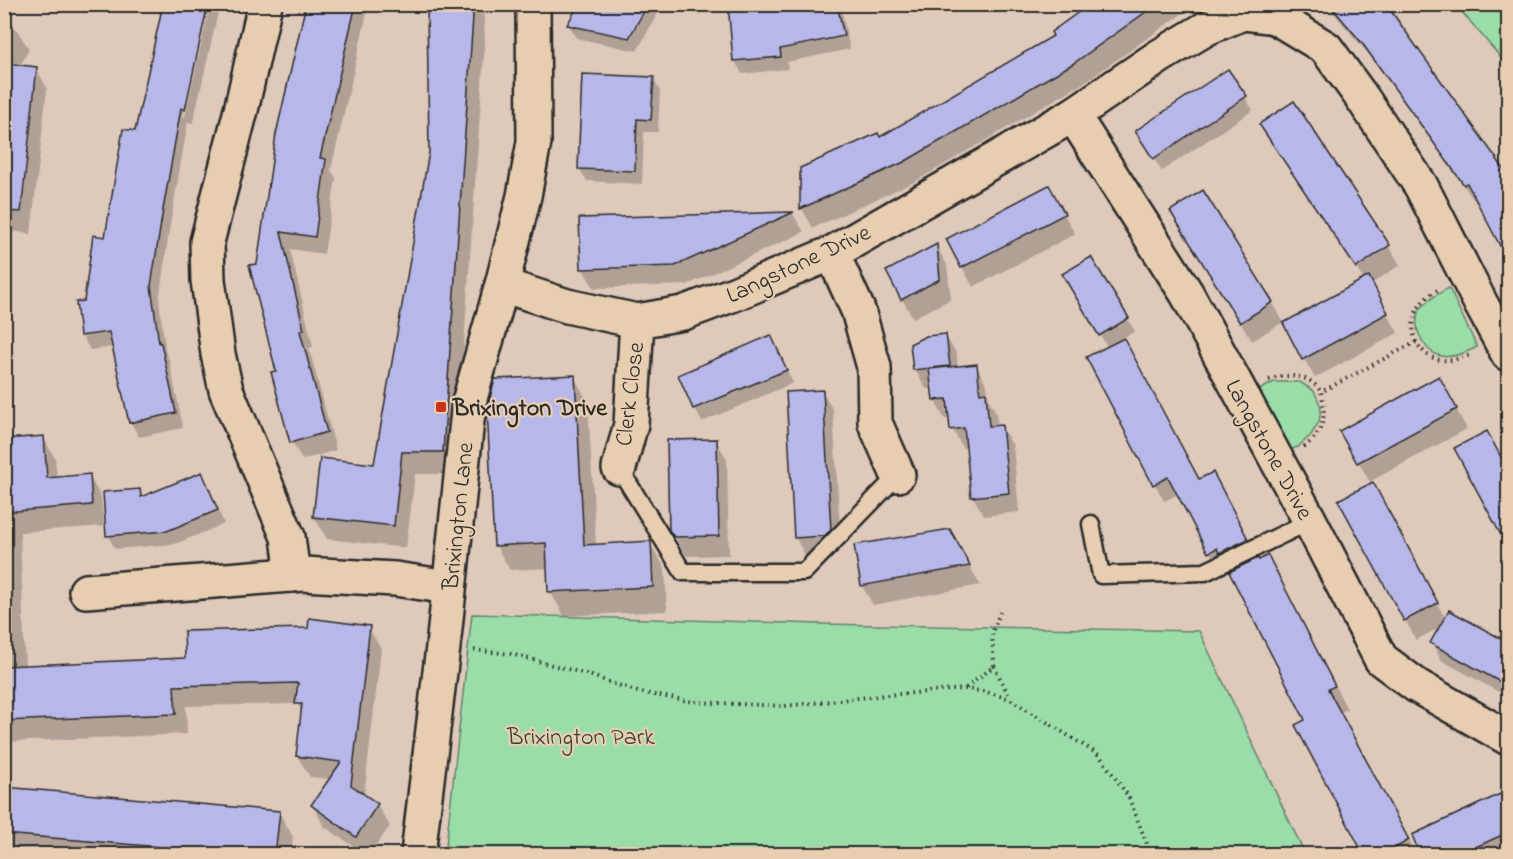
<svg xmlns="http://www.w3.org/2000/svg" width="1513" height="859" font-family="'Indie Flower',sans-serif">
<style>
.green{fill:#9adda9;stroke:#62846a;stroke-width:1.5}
.shadow{fill:#0003}
.building{fill:#b8b7e9;stroke:#2b2b2b;stroke-width:1.5}
.lines{fill:none;stroke-linecap:round;stroke-linejoin:round}
.service-casing{stroke:#2b2b2b;stroke-width:21}
.minor-casing{stroke:#2b2b2b;stroke-width:38}
.tertiary-casing{stroke:#2b2b2b;stroke-width:38}
.path{stroke:#2b2b2b;stroke-width:4;stroke-dasharray:1.5 4.5;stroke-linecap:butt}
.service{stroke:#e8ceb0;stroke-width:16}
.minor{stroke:#e8ceb0;stroke-width:33}
.tertiary{stroke:#e8ceb0;stroke-width:33}
.poi-dot{fill:#c8321e;stroke:#e8ceb0;stroke-width:2}
.labels{text-anchor:middle;stroke-width:4.5;stroke-linejoin:round;paint-order:stroke}
.street-label{font-size:24px;fill:#2b2b2b;stroke:#e8ceb0}
.poi-label{font-size:24px;font-weight:bold;fill:#2b2b2b;stroke:#e8ceb0;text-anchor:start}
.park-label{font-size:24px;fill:#363d38;stroke:#e8ceb0}
</style>
<rect width="100%" height="100%" fill="#dec9bb"/>
<filter id="ink" filterUnits="userSpaceOnUse"><feTurbulence type="fractalNoise" baseFrequency=".0167" numOctaves="2"/><feDisplacementMap in="SourceGraphic" scale="12" xChannelSelector="R" yChannelSelector="G"/><feConvolveMatrix kernelMatrix="1 2 1 2 8 2 1 2 1" color-interpolation-filters="sRGB"/></filter>
<g filter="url(#ink)">
<!-- green -->
<g class="green">
<polygon points="1456,5 1508,5 1508,66"/>
<path d="M1449 288 1477 347C1452 360 1431 363 1419 334 1416 328 1416 317 1419 311 1426 300 1438 294 1449 288Z"/>
<polygon points="1274,382 1300,382 1314,391 1321,407 1319,422 1311,435 1298,447 1289,450 1257,391"/>
<polygon points="472,614 821,624 1199,631 1305,854 445,854"/>
</g>
<!-- shadow -->
<g class="shadow">
<polygon points="154,4 207,4 182,117 185,117 210,4 220,4 193,123 188,122 170,225 159,301 166,354 169,359 183,428 139,437 131,423 114,347 90,350 82,336 85,303 107,239 136,133 162,15 160,15"/>
<polygon points="307,4 369,4 331,170 336,178 324,254 290,249 313,347 309,348 336,450 302,460 292,442 273,373 278,372 258,265"/>
<polygon points="429,4 483,4 485,41 455,474 415,474 406,548 327,539 314,517 375,466 430,152"/>
<polygon points="580,4 657,4 660,9 637,51 576,38 569,25"/>
<polygon points="748,4 840,4 850,49 787,62 788,69 742,74 735,61"/>
<polygon points="1093,4 1196,4 1085,82 916,181 813,228 802,209 802,169 880,139 1055,36"/>
<polygon points="1326,4 1388,4 1394,12 1406,32 1477,202 1476,203 1375,62"/>
<polygon points="4,23 17,30 29,49 20,66 36,68 47,88 31,234 4,230"/>
<polygon points="1228,71 1253,110 1162,171 1144,144"/>
<polygon points="653,78 660,91 658,132 644,132 642,184 587,181 579,168"/>
<polygon points="1272,143 1389,246 1400,265 1371,284 1398,333 1315,378 1304,359 1364,280"/>
<polygon points="1060,207 1075,234 973,287 948,240"/>
<polygon points="793,214 804,232 687,285 594,288 582,268 581,220"/>
<polygon points="1183,230 1272,303 1283,322 1252,341"/>
<polygon points="936,246 947,265 951,299 913,318 902,299"/>
<polygon points="1071,288 1127,318 1135,331 1123,338 1199,481 1222,492 1259,562 1280,580 1347,709 1340,713 1416,854 1366,854 1307,720 1232,572 1228,565 1219,569 1179,494 1164,501 1088,358 1108,348"/>
<polygon points="945,335 957,355 958,367 976,365 987,385 989,400 996,413 998,427 1001,426 1013,446 1019,512 984,516 973,497 967,448 963,448 952,429 951,419 945,419 934,400 933,388 926,389 915,370"/>
<polygon points="771,337 793,383 702,422 695,409 680,376"/>
<polygon points="574,377 588,402 596,546 650,543 665,568 667,611 564,616 550,591 549,568 510,570 496,546"/>
<polygon points="822,391 833,410 841,549 835,555 806,557 795,537"/>
<polygon points="1450,398 1467,429 1371,481 1445,618 1508,645 1508,697 1441,660 1432,643 1441,627 1416,640 1340,501 1371,484 1341,431"/>
<polygon points="43,437 55,458 57,478 89,476 101,497 104,526 20,532 25,667 187,659 369,628 381,649 364,796 377,805 390,826 370,854 365,854 325,827 312,805 330,779 310,777 297,756 303,713 297,704 186,706 187,734 4,742 4,441"/>
<polygon points="716,440 727,460 729,555 686,556 671,530"/>
<polygon points="202,474 209,487 224,524 175,544 115,549 108,535 139,490 144,498"/>
<polygon points="856,546 961,550 980,585 873,605 862,586"/>
<polygon points="4,789 279,812 293,837 291,854 4,854"/>
<polygon points="1508,792 1508,854 1422,854"/>
<polygon points="338,845 349,854 330,854"/>
</g>
<!-- building -->
<g class="building">
<polygon points="163,4 208,4 185,110 181,108 163,210 151,286 159,343 161,343 176,413 129,423 109,332 80,336 76,302 84,301 93,235 105,237 123,129 135,131"/>
<polygon points="306,4 356,4 320,158 326,159 315,237 281,232 304,330 300,331 327,432 290,443 271,372 276,371 249,265 257,264 276,134"/>
<polygon points="427,4 472,4 473,17 443,452 402,452 394,526 313,517 320,458 374,464 429,152"/>
<polygon points="579,4 648,4 629,38 567,25"/>
<polygon points="728,4 837,4 844,36 780,49 781,57 733,61"/>
<polygon points="1090,4 1157,4 1074,63 904,162 800,209 800,168 878,133 880,137 1053,36 1051,32"/>
<polygon points="1329,4 1386,4 1509,176 1509,263 1467,183 1464,185 1362,43"/>
<polygon points="4,63 37,67 21,212 4,211"/>
<polygon points="1228,69 1247,96 1153,159 1135,131"/>
<polygon points="582,74 654,77 651,120 637,119 635,171 578,169"/>
<polygon points="1294,101 1390,245 1356,268 1259,124"/>
<polygon points="1049,185 1065,214 961,268 946,239"/>
<polygon points="1203,190 1273,302 1240,323 1170,211"/>
<polygon points="794,212 675,266 581,269 579,218"/>
<polygon points="937,244 940,279 901,300 886,271"/>
<polygon points="1091,257 1129,318 1099,336 1062,274"/>
<polygon points="1369,276 1388,313 1302,360 1283,323"/>
<polygon points="946,334 950,366 913,370 910,344 926,336"/>
<polygon points="771,335 787,370 693,409 678,375"/>
<polygon points="1124,338 1199,479 1213,472 1248,539 1219,553 1217,548 1208,553 1168,477 1153,485 1086,357"/>
<polygon points="977,364 980,393 986,392 989,426 1002,425 1009,493 971,497 964,428 950,430 947,399 933,400 929,369"/>
<polygon points="575,375 584,545 651,541 653,587 548,592 546,543 494,546 487,409 495,379"/>
<polygon points="1439,376 1457,409 1357,463 1339,431"/>
<polygon points="823,390 831,530 824,536 794,538 786,392"/>
<polygon points="1487,431 1509,472 1509,550 1454,448"/>
<polygon points="44,436 47,478 90,474 92,505 4,512 4,439"/>
<polygon points="717,439 719,536 674,537 669,530 667,440"/>
<polygon points="202,472 218,510 167,531 106,536 103,492 140,489 141,497"/>
<polygon points="1373,482 1438,603 1404,621 1338,500"/>
<polygon points="950,529 970,566 861,586 854,545"/>
<polygon points="1268,555 1335,686 1328,689 1409,840 1383,855 1364,855 1295,725 1305,720 1229,572 1258,558 1259,560"/>
<polygon points="1449,610 1509,643 1509,687 1430,643"/>
<polygon points="309,618 370,626 351,785 378,804 356,837 311,805 341,762 296,756 302,704 295,704 298,683 174,686 176,714 4,721 4,666 185,658 184,631 308,628"/>
<polygon points="4,787 280,811 275,855 257,855 4,834"/>
<polygon points="1509,790 1509,832 1458,855 1420,855 1412,835"/>
</g>
<g class="lines">
<!-- service casing -->
<g class="service-casing">
<g id="service">
<polyline points="619,468 683,572 804,572 898,475"/>
<polyline points="1091,524 1101,575 1205,572 1310,521"/>
</g>
</g>
<!-- minor casing -->
<g class="minor-casing">
<g id="minor">
<polyline points="265,4 241,110 207,242 208,280 218,354 226,390 288,537 293,575"/>
<polyline points="1073,115 1187,294 1310,521 1381,659 1417,686 1508,738"/>
<polyline points="832,253 858,310 874,367 875,423 898,475"/>
<polyline points="502,285 567,306 637,321 683,313 734,294 832,253 1073,115 1160,56 1207,28 1243,13 1275,17 1326,48 1363,99 1421,186 1481,304 1508,354"/>
<polyline points="619,468 631,424 637,321"/>
<polyline points="86,591 303,574 395,579 449,587"/>
</g>
</g>
<!-- tertiary casing -->
<g class="tertiary-casing">
<polyline id="tertiary" points="418,854 443,647 469,402 502,285 524,196 534,142 533,4"/>
</g>
<!-- path -->
<g class="path">
<path d="M1416 342C1408 320 1418 299 1440 289"/>
<path d="M1269 380C1288 373 1310 374 1321 392"/>
<path d="M1304 447C1324 432 1327 416 1321 392L1416 342C1431 366 1451 362 1473 354"/>
<polyline points="474,650 511,654 586,674 638,692 694,702 785,706 887,695 966,689 987,692 1010,699 1099,755 1128,796 1151,854"/>
<polyline points="994,666 1010,698"/>
<polyline points="966,688 994,666 992,633 1000,612"/>
</g>
<!-- service -->
<use href="#service" class="service"/>
<!-- minor -->
<use href="#minor" class="minor"/>
<!-- tertiary -->
<use href="#tertiary" class="tertiary"/>
</g>
</g>
<!-- markers -->
<rect class="poi-dot" x="435" y="401" width="12" height="12" rx="3"/>
<g class="labels">
<!-- street labels -->
<g class="street-label">
<text transform="translate(798 263) rotate(-25)" y="8">Langstone Drive</text>
<text transform="translate(629 394) rotate(-83)" y="8">Clerk Close</text>
<text transform="translate(1270 449) rotate(61)" y="8">Langstone Drive</text>
<text transform="translate(457 516) rotate(-84)" y="8">Brixington Lane</text>
</g>
<!-- poi labels -->
<g class="poi-label">
<text x="453" y="415">Brixington Drive</text>
</g>
<!-- park labels -->
<g class="park-label">
<text x="581" y="744">Brixington Park</text>
</g>
</g>
<!-- margin -->
<rect width="1513" height="859" fill="none" stroke="#e8ceb0" stroke-width="24"/>
<rect x="12" y="12" width="1489" height="835" fill="none" stroke="#2b2b2b" stroke-width="2" filter="url(#ink)"/>
</svg>
